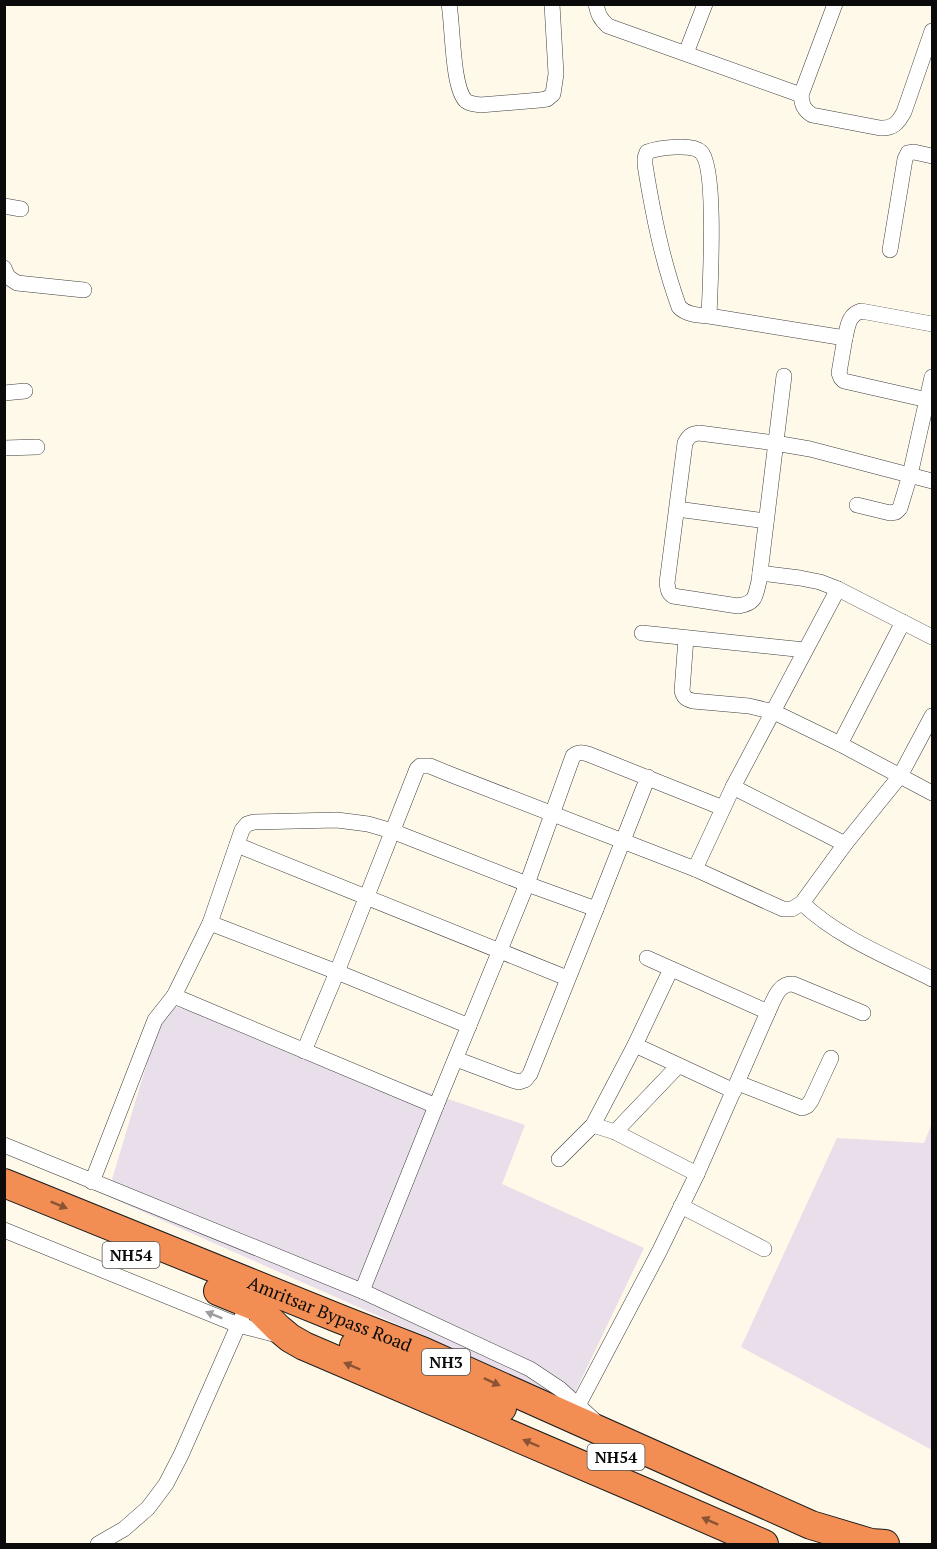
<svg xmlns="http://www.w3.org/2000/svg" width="937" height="1549" font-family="'PT Serif',serif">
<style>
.industrial{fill:#e8dfea}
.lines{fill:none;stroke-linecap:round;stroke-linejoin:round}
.street-casing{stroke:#3e3e3e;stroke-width:16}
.highway-casing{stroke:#1c1c1c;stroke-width:30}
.street{stroke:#fff;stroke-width:15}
.highway{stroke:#f28e54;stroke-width:28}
.oneway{fill:#8a5333}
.oneway2{fill:#9d9d9d}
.labels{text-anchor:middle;stroke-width:6;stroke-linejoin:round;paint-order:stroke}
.shield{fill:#fff;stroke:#545454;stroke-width:1.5}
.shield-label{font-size:16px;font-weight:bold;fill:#0b0b0b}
.street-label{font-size:18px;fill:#0b0b0b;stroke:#fff}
</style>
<rect width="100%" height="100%" fill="#fff9ea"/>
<!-- industrial -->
<g class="industrial">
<polygon points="165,1003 525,1125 502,1184 644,1248 571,1401 107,1196"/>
<polygon points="932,1123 932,1450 741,1347 837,1138 924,1143"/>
</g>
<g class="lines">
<!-- street casing -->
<g class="street-casing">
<g id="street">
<path d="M449 4C453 26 452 88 466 101 470 104 475 104 480 105L540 100 547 99 553 94 556 74 552 4"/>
<path d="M596 4C598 14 600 19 608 26L801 95"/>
<path d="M835 4 801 95C802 105 804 110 812 115L880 128C893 129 898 123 904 112L932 31"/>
<polyline points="686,53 705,4"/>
<polyline points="4,206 21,209"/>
<polyline points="890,250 905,159 908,153 914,152 932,156"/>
<polyline points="4,268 8,277 17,283 84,290"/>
<path d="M709 316C698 315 687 315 679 307 662 260 653 214 645 165V158L647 152C658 148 692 143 701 152 717 167 710 289 709 316L845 338C848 326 848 315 861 311L932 324"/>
<polyline points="845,338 839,373 841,378 844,381 932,401"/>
<path d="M784 376 759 581C755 597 756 603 738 606L673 596C668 593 668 589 667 583L685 443C689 436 691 434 699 433L775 443 810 449 932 481"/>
<polyline points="4,393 25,391"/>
<polyline points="4,448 37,447"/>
<polyline points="857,505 890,513 896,512 900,508 910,475 932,377"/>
<polyline points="677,509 766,521"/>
<polyline points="760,573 800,578 820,582 838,589 932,637"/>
<polyline points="838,589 733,787 695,869 783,909 792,909 802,903 845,844 900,776 932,716"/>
<polyline points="642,633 805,650"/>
<path d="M686 638 682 691C684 698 686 699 693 701L749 706 774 712 840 744 932 793"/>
<polyline points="840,744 903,622"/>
<polyline points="733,787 845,844"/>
<polyline points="237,845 567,978"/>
<path d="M802 903C839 938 888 957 932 979"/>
<polyline points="596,909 648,777"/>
<polyline points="210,923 337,972 469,1026"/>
<polyline points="647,958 768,1012"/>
<polyline points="174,996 436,1106"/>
<polyline points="635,1045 734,1091"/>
<polyline points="304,1051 337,972 417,769 420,766 430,766 452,775 695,869"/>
<polyline points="738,1083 802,1108 807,1106 811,1101 831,1058"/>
<polyline points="593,1125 615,1132 697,1174"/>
<polyline points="615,1132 678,1066"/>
<polyline points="4,1145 362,1291 530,1369 560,1389 594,1420"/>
<polyline points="559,1159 593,1125 635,1045 671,969"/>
<polyline points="92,1182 155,1020 174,996 210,923 242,830 247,824 254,822 337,820 368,824 392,831 527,884 596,909 530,1074 525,1080 519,1082 512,1080 456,1059"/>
<polyline points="681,1206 764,1249"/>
<polyline points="4,1230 238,1325 281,1336"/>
<path d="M362 1291 436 1106 527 884 573 756C578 752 582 752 588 754L723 808"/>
<path d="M574 1413 659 1252 697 1174 768 1012C774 1000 778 983 793 984L863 1013"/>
<polyline points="98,1544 124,1529 148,1508 166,1484 181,1455 242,1317"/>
</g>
</g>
<!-- highway casing -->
<g class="highway-casing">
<g id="highway">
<path id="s1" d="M4 1183 340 1319 422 1351 811 1525 871 1543 885 1544"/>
<polyline points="218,1291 257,1307 278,1328 290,1338 304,1346 647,1493 764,1544"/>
<polyline points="354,1346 502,1408"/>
</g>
</g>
<!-- street -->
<use href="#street" class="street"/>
<!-- highway -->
<use href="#highway" class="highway"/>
</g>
<!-- one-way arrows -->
<defs><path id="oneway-solid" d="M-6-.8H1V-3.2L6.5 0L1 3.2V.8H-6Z" transform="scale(1.5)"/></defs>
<g class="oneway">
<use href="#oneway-solid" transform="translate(59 1205) rotate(22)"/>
<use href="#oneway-solid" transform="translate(352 1366) rotate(-157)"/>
<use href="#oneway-solid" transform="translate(492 1382) rotate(25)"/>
<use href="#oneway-solid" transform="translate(531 1443) rotate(-157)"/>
<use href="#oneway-solid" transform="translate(710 1521) rotate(-156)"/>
</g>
<use class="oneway2" href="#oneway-solid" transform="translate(214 1315) rotate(-158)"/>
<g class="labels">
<!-- shield labels -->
<g class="shield">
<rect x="102.5" y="1242" width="57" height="26" rx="4.5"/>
<rect x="422" y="1349" width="48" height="26" rx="4.5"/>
<rect x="587.5" y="1444" width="57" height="26" rx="4.5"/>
</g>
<g class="shield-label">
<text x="131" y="1261">NH54</text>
<text x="446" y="1368">NH3</text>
<text x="616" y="1463">NH54</text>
</g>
<!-- street labels -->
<g class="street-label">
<text dy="6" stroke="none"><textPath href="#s1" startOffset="351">Amritsar Bypass Road</textPath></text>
</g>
</g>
<!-- border -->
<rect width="937" height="1549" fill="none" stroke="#0b0b0b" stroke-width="12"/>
</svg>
